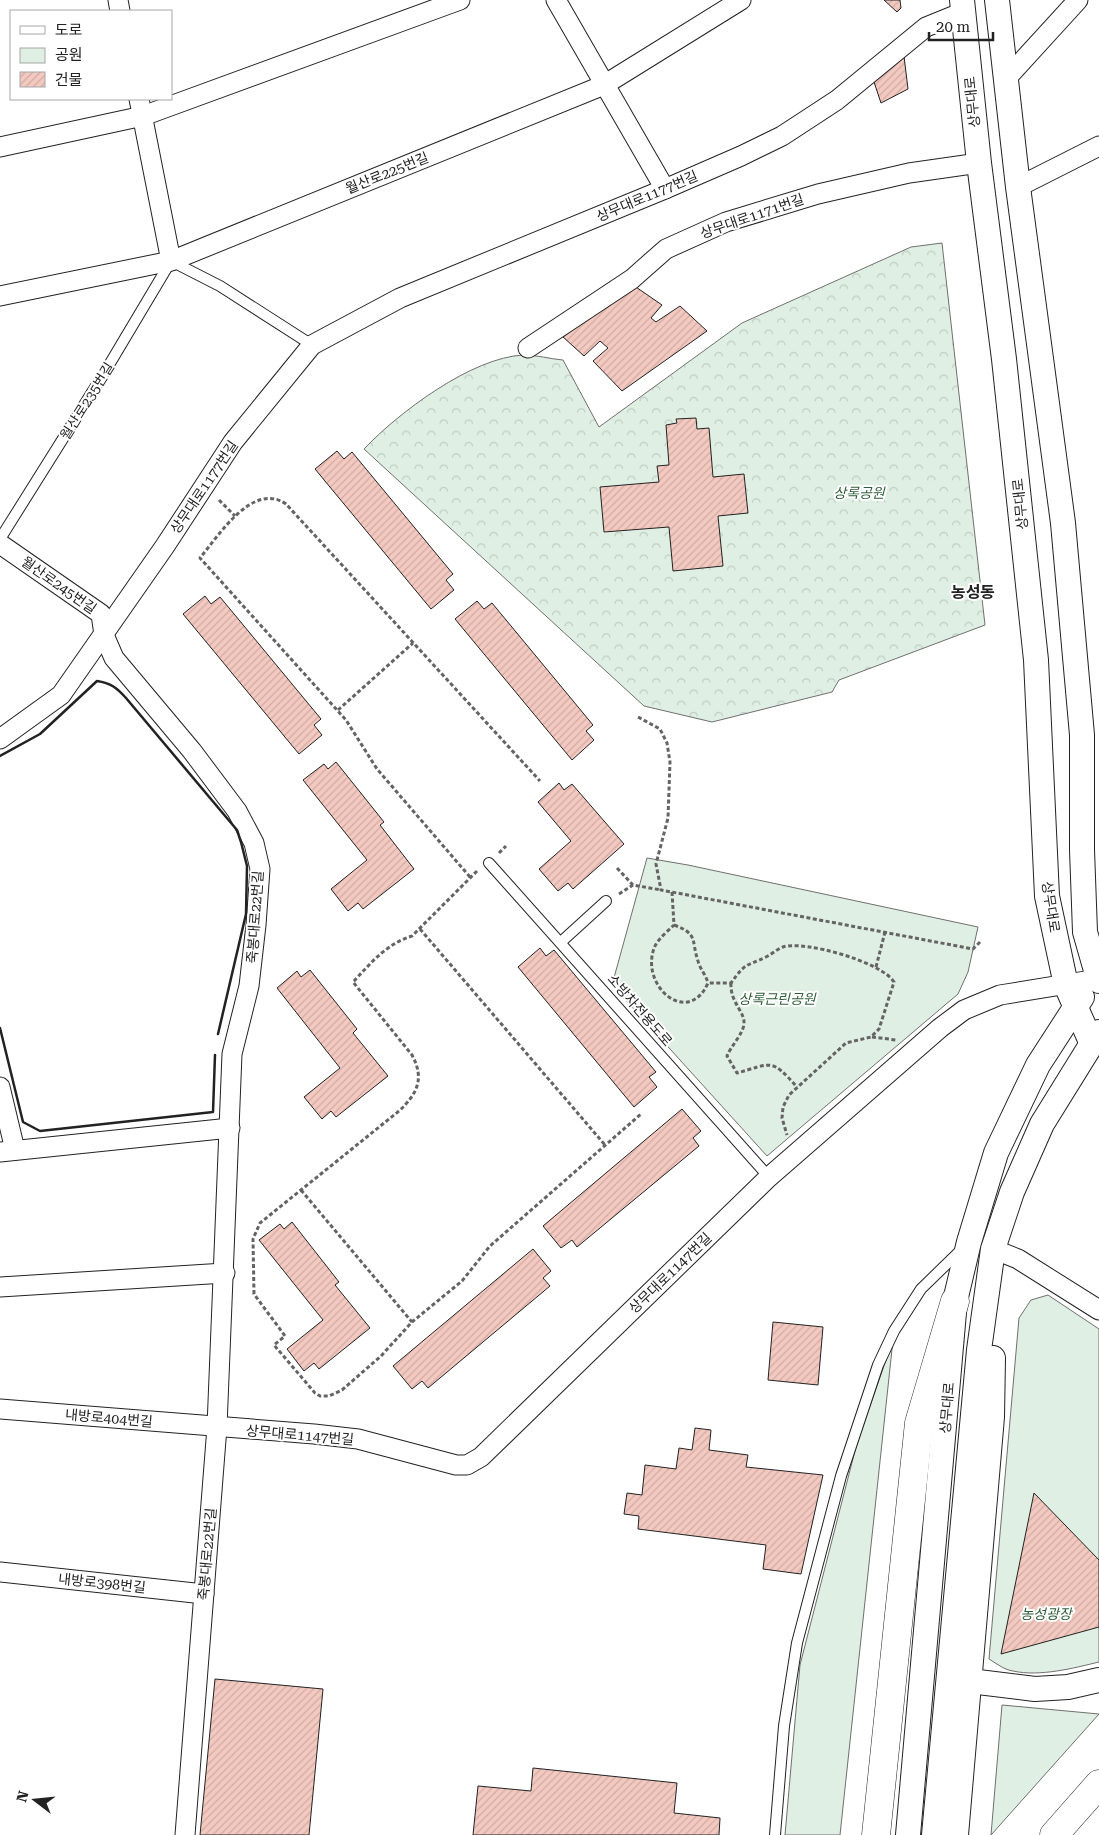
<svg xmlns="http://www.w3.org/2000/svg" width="1099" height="1835" font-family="'Roboto Serif','Noto Sans KR',serif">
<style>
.green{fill:#e0efe3;stroke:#6f6f6f}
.forest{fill:url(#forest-crowns);stroke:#6f6f6f}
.building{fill:url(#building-hatch);stroke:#222}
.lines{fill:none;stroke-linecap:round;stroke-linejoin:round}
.service-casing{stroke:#222;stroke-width:12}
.minor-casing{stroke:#222;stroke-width:21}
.tertiary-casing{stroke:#222;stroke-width:26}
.primary-casing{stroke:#222;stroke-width:29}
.path{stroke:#646464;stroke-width:3;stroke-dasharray:4 2.5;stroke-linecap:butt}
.service{stroke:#fff;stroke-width:10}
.minor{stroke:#fff;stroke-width:19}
.tertiary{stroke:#fff;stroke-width:24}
.primary{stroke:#fff;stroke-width:28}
.wall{stroke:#222;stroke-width:2.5}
.labels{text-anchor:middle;stroke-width:4;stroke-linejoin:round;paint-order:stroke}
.street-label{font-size:14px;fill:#222;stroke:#fff}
.park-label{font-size:14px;font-style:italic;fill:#2f5e38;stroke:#fff}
.quarter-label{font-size:16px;font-weight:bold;fill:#222;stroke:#fff}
</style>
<defs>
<pattern id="forest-crowns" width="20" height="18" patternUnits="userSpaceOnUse" patternTransform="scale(1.25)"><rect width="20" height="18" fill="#e0efe3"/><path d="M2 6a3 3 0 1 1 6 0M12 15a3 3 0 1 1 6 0" fill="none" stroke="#c0cdc2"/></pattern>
<pattern id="building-hatch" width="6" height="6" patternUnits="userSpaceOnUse" patternTransform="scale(1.25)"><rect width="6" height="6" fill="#f3c9c0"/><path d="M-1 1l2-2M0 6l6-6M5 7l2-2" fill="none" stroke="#d0aca5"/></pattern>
</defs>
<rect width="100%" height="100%" fill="#fff"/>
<!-- green -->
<g class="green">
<polygon points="647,858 688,865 978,927 968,972 958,994 767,1156 612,985"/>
<path d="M1048 1295 1099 1329V1662C1074 1668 1040 1677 1013 1671 1005 1670 997 1664 989 1659L1019 1318 1031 1300Z"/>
<polygon points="893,1340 840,1835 785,1835 800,1665 857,1443"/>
<polygon points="1002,1705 1099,1714 991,1835"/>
</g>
<!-- forest -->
<path class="forest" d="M942 243 985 625 839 680 832 692 712 722 644 706 364 449C398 413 472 357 524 355 537 355 550 359 563 360L599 427 742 323 911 247Z"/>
<!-- building -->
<g class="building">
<polygon points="884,0 900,0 901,8 897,12"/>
<polygon points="903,48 908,89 881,103 873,79"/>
<polygon points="633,285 662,305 651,318 656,322 680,306 707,331 622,391 593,361 608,348 600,341 584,356 563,337"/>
<polygon points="696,418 697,429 709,428 713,477 744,474 748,513 718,516 723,566 673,571 669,527 604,532 600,487 659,482 657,466 669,465 666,425 677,423 676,419"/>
<polygon points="337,451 344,459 352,452 453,574 446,580 454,590 431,609 315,469"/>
<polygon points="205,596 211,604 220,597 321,719 314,725 322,735 299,754 183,614"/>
<polygon points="477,601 484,609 492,603 593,725 586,731 594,740 572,760 455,619"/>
<polygon points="336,762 384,822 380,825 414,869 363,909 358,903 348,911 331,889 367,860 303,780 324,764 328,769"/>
<polygon points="559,783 564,790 572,784 624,844 573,889 568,883 558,891 539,869 571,841 538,802"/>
<polygon points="540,948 546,956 554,950 656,1072 649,1077 657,1087 634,1107 518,967"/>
<polygon points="310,970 357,1029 353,1033 388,1076 336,1117 331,1111 322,1119 304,1097 340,1068 277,988 297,971 301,977"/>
<polygon points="682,1109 701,1131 693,1138 699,1146 577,1247 572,1240 561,1248 543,1226"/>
<polygon points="292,1222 339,1282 335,1285 370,1328 319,1369 314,1363 304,1371 287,1349 323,1320 259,1240 280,1224 284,1229"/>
<polygon points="533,1249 551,1271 543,1278 550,1286 428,1388 422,1381 412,1389 393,1366"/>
<polygon points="773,1322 823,1327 818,1385 768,1380"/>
<polygon points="695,1428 711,1430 709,1450 748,1455 746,1467 823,1475 801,1574 763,1569 766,1545 638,1529 639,1516 624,1514 627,1493 642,1495 645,1465 676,1469 679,1448 692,1450"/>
<polygon points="1034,1493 1099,1560 1099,1627 1001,1654"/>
<polygon points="215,1679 323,1689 309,1835 200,1835"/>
<polygon points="533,1768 677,1783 674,1813 720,1818 719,1835 473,1835 478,1786 531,1791"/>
</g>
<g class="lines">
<!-- service casing -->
<g class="service-casing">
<g id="service">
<polyline points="0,539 106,370 171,261 220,286 312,345"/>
<polyline points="489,863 769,1177"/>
<polyline points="561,942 606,901"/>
<polyline points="775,1835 784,1726 797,1643 841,1476 878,1365 894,1331 921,1289 961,1250"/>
</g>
</g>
<!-- minor casing -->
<g class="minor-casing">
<g id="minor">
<polyline points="118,0 120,11"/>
<polyline points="556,0 665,189"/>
<polyline points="1005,80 1078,0"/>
<polyline points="139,99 171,261"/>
<polyline points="0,147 143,116 460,0"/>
<polyline points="1018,187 1099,146"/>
<polyline points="0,296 171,261 604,85 741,0"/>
<polyline points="528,348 632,279 666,249 726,222 818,194 909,173 979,163"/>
<polyline points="0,544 101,614 104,635 114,658 192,751 237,811 254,843 260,869 256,925 249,986 232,1054 217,1427 185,1835"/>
<polyline points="0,739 61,695 165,546 233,442 312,345 400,298 665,189 741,156 782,136 837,100 926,27 963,12"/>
<polyline points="0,1087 15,1150"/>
<polyline points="0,1152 230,1128"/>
<polyline points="993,1249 1018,1259 1099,1310"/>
<polyline points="0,1287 225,1273"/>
<polyline points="0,1409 314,1434 358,1439 456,1465 467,1465 481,1457 769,1177 940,1028 964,1010 1000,995 1098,979"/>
<polyline points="0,1572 204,1594"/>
</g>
</g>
<!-- tertiary casing -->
<g class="tertiary-casing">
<g id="tertiary">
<polyline points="962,0 979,163 1004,359 1036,660 1047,896 1066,985 1091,1042"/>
<polyline points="997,0 1018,187 1063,523 1082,735 1082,850 1085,932 1099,981"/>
<polyline points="970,1681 1035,1689 1068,1687 1099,1680"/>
<polyline points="908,1835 955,1301 969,1242 996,1153 1038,1065 1082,997"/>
<polyline points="934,1835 979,1350 993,1249 1012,1192 1042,1124 1099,1032"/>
<polyline points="956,1835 992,1417 993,1358"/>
</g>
</g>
<!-- primary casing -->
<g class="primary-casing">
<g id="primary">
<polyline points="876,1835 919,1423 955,1301"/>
<polyline points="1054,1835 1099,1784"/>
</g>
</g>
<!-- path -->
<g class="path">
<polyline points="219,500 235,516"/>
<polyline points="338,710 413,643"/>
<polyline points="638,717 660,729 667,743 670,762 668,818 656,864 661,890 973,949 981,941"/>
<polyline points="499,853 506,846"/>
<polyline points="617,868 633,885 661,890"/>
<path d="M477 871 412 936C386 944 371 963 353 982L412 1055C425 1079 417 1094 399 1111L260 1223 253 1239 254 1294 285 1336 274 1345 315 1393 320 1396H329L342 1390 381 1356 412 1322 462 1281 490 1246 641 1114"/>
<path d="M470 877 377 769 346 720 200 558C219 535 253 481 286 504L540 781"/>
<path d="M672 892 674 925C668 931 659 938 655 946 638 985 688 1028 708 983H731C746 962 745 967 766 957 772 954 777 949 783 947 804 940 882 962 894 982L879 1029 871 1037 846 1043 789 1095 783 1107 782 1118 787 1135"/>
<polyline points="619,894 633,885"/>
<path d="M674 925C699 934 691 941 698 961 700 969 706 975 708 983"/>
<polyline points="420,929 605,1145"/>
<polyline points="876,967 885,932"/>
<path d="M731 983C730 1003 745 1011 744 1024 743 1034 731 1046 727 1056L737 1073C773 1063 771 1058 797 1087"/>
<polyline points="872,1037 896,1040"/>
<polyline points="301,1190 412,1322"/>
</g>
<!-- service -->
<use href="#service" class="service"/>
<!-- minor -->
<use href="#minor" class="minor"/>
<!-- tertiary -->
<use href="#tertiary" class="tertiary"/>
<!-- primary -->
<use href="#primary" class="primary"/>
<!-- wall -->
<g class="wall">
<path d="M0 756 40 734 97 681C111 683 117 688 126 698L226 817 237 830 241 842 247 866 246 914 218 1034"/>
<polyline points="0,1028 23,1122 40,1131 213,1112 215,1055"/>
</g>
</g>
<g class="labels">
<!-- street labels -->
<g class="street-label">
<text transform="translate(972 102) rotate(-96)" y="5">상무대로</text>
<text transform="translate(387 173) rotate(-22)" y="5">월산로225번길</text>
<text transform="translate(647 196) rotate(-23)" y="5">상무대로1177번길</text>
<text transform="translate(752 216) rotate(-19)" y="5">상무대로1171번길</text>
<text transform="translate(87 401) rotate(-58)" y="5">월산로235번길</text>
<text transform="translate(204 487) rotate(-56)" y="5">상무대로1177번길</text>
<text transform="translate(1020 504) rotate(-96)" y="5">상무대로</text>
<text transform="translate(59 585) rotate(35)" y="5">월산로245번길</text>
<text transform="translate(1051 907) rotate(81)" y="5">상무대로</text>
<text transform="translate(255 917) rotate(-86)" y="5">죽봉대로22번길</text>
<text transform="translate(640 1010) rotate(49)" y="5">소방차전용도로</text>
<text transform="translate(670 1273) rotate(-44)" y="5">상무대로1147번길</text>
<text transform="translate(947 1408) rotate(-85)" y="5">상무대로</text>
<text transform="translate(109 1418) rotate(5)" y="5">내방로404번길</text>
<text transform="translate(300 1435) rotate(5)" y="5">상무대로1147번길</text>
<text transform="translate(207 1554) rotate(-85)" y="5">죽봉대로22번길</text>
<text transform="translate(102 1583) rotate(6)" y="5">내방로398번길</text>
</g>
<!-- park labels -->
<g class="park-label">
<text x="859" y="498">상록공원</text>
<text x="777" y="1004">상록근린공원</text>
<text x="1046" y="1619">농성광장</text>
</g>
<!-- quarter labels -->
<g class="quarter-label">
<text x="973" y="598">농성동</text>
</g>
</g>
<!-- legend -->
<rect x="10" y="10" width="162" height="90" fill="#ffffff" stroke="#a7a7a7"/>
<rect x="20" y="26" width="25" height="8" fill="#ffffff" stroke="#a7a7a7"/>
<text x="55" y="35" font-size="15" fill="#222222">도로</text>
<rect x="20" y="48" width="25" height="15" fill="#e0efe3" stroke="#a7a7a7"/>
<text x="55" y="60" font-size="15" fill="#222222">공원</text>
<rect x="20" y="72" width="25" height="15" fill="url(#building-hatch)" stroke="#a7a7a7"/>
<text x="55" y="85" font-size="15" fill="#222222">건물</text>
<!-- north arrow -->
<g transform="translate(35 1800) rotate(286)" stroke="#ffffff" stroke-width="4" paint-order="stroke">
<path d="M0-4L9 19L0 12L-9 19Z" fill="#222222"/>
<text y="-8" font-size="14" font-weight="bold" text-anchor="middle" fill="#222222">N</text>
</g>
<!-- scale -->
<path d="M929 32v8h64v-8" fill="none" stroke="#222222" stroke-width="2.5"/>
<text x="936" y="32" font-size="15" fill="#222222" stroke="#ffffff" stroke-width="4" paint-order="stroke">20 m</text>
</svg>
